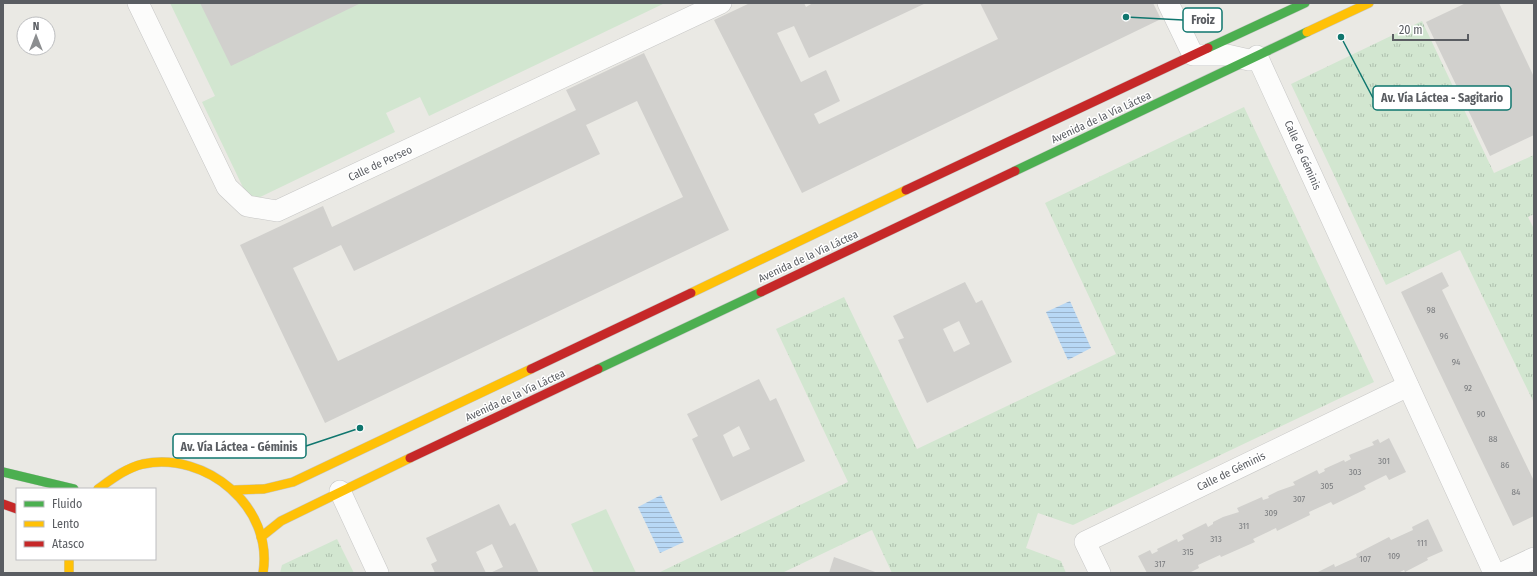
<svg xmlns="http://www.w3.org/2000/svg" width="1537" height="576" font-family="'Fira Sans Condensed',sans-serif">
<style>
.grass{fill:url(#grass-tufts)}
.pitch{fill:#d2e6d0}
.water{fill:url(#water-rules)}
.building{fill:#d1d0cd;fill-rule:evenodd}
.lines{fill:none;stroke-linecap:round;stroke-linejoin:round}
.street-casing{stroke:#c7c7c6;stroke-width:22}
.fast-casing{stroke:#c5c6c4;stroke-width:10}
.slow-casing{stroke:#c5c6c4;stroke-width:10}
.jam-casing{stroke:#c5c6c4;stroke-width:10}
.street{stroke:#fcfcfb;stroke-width:21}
.fast{stroke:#4caf50;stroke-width:9}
.slow{stroke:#ffc107;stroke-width:9}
.jam{stroke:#c62828;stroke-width:9}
.labels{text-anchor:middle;stroke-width:3;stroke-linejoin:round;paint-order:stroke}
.number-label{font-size:9px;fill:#797b7e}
.street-label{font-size:11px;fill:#5a5d62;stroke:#fff}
.leader{fill:none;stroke:#0f766e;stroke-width:1.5}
.callout-dot{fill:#0f766e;stroke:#fff;stroke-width:1.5}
.callout{fill:#fff;stroke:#0f766e;stroke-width:1.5}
.callout-label{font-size:12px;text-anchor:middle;font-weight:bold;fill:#5a5d62}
</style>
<defs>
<pattern id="grass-tufts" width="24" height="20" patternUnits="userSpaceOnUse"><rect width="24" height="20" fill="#d2e6d0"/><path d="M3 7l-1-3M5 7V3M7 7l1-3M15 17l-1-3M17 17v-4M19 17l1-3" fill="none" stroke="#adbeac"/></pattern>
<pattern id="water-rules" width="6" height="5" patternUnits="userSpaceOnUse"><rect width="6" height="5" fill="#b8d8f5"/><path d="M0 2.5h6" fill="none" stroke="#99b2ca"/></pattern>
</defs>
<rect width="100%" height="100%" fill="#eae9e4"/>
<!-- grass -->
<g class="grass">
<polygon points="1422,21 1494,173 1534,155 1534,214 1528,217 1534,229 1534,403 1460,250 1386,285 1291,84"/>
<polygon points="1244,107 1374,382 1073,525 1038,513 1026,548 1061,561 1066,573 892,573 872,530 782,573 658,573 848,482 776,329 844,297 917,449 1116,354 1045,203"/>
<polygon points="337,539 354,573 280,573 282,565"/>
</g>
<!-- pitch -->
<g class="pitch">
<polygon points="170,3 665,3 429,116 420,97 386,113 395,132 250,202 202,102 215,96"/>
<polygon points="606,509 636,573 594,573 571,524"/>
</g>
<!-- water -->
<g class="water">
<polygon points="1070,301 1091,348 1068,360 1046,312"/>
<polygon points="661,495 684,542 660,553 638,507"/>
</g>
<!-- building -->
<g class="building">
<polygon points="200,3 361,3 231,66"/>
<polygon points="750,3 804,3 806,7 813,3 926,3 809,58 794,26 777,33 801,82 826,70 840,101 814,114 819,124 998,39 980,3 1153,3 1161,19 802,193 714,20"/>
<polygon points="1466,3 1499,3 1534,77 1534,135 1490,156 1426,22"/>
<path d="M644 53 729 230 325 423 240 245 323 206 332 227 576 110 566 90ZM637 101 683 197 338 361 293 268 341 245 354 271 600 154 586 125Z"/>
<polygon points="1442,272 1449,286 1442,290 1534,481 1534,516 1513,526 1401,292"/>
<path d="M965 282 976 303 982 300 1012 362 927 403 898 340 904 338 893 316ZM959 321 970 344 954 352 943 329Z"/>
<path d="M759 379 770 401 776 398 805 461 721 501 692 439 698 436 687 414ZM739 426 750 449 733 457 723 435Z"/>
<polygon points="1389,438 1406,472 1389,480 1386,475 1364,486 1366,489 1333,505 1331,502 1309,512 1310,515 1277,531 1276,528 1253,539 1255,542 1221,557 1220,555 1198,565 1199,568 1189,573 1147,573 1138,556 1150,550 1152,554 1158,551 1157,549 1177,539 1178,542 1184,539 1182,535 1206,523 1208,527 1213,524 1213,522 1223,517 1239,512 1237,508 1262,497 1263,500 1269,498 1268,496 1278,491 1295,485 1293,482 1317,470 1319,474 1325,471 1324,469 1344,460 1345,462 1351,459 1349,455 1374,445 1372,442 1378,439 1380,443"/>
<polygon points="499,504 510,526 515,523 539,573 490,573 503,567 492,544 476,552 486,573 435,573 431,564 437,561 426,538"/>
<polygon points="1428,519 1443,551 1427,558 1428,560 1405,572 1404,570 1398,573 1316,573 1334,564 1335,567 1357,557 1356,554 1389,537 1391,540 1413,530 1412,527"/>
<polygon points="834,557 878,573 829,573"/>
</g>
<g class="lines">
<!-- street casing -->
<g class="street-casing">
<g id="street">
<polyline points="138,3 227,187 247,206 277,211 721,3"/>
<polyline points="1168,3 1193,55 1227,55 1249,60"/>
<polyline points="1257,56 1494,573"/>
<polyline points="340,491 378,573"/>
<polyline points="1100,573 1085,542 1408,386"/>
<polyline points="1502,573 1534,558"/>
</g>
</g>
<!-- fast casing -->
<g class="fast-casing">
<g id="fast">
<polyline points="1208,48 1305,3"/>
<polyline points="1015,171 1307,32"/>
<polyline points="598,369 761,292"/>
<polyline points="3,472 74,489"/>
</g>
</g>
<!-- slow casing -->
<g class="slow-casing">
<g id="slow">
<polyline points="1307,32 1369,3"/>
<polyline points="691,293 906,190"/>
<path d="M98 489C112 479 126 468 143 464 206 451 274 507 263 573"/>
<polyline points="235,490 264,489 293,482 531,369"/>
<polyline points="261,537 281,521 410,458"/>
<polyline points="69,559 69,573"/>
</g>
</g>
<!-- jam casing -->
<g class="jam-casing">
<g id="jam">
<polyline points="906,190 1208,48"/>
<polyline points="761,292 1015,171"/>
<polyline points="531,369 691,293"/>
<polyline points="410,458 598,369"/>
<polyline points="3,504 17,509"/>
</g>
</g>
<!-- street -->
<use href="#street" class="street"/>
<!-- fast -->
<use href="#fast" class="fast"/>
<!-- slow -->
<use href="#slow" class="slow"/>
<!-- jam -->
<use href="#jam" class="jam"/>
</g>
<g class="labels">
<!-- number labels -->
<g class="number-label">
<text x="1431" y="313">98</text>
<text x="1444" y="339">96</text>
<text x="1456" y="365">94</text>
<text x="1468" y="391">92</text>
<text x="1481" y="417">90</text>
<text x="1493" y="442">88</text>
<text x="1384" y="464">301</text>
<text x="1505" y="468">86</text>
<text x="1355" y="475">303</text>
<text x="1327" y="489">305</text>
<text x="1516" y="495">84</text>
<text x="1299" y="502">307</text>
<text x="1271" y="516">309</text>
<text x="1244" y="529">311</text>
<text x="1216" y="542">313</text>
<text x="1422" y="546">111</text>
<text x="1188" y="555">315</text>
<text x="1394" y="559">109</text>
<text x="1365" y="562">107</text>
<text x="1160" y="567">317</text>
</g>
<!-- street labels -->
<g class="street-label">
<text transform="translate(1101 117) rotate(-25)" y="4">Avenida de la Vía Láctea</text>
<text transform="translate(1303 155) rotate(66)" y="4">Calle de Géminis</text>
<text transform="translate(380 163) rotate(-25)" y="4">Calle de Perseo</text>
<text transform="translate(808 256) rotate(-25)" y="4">Avenida de la Vía Láctea</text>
<text transform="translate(515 395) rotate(-25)" y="4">Avenida de la Vía Láctea</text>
<text transform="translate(1231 471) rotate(-26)" y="4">Calle de Géminis</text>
</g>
</g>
<!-- callouts -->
<path class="leader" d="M1126 17L1183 20M1341 37L1373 98M360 428L306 446"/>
<g class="callout-dot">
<circle cx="1126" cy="17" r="4"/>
<circle cx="1341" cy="37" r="4"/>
<circle cx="360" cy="428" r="4"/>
</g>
<g class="callout">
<rect x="1183" y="8" width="39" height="24" rx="4"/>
<rect x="1373" y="86" width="138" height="24" rx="4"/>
<rect x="173" y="434" width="133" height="24" rx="4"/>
</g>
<g class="callout-label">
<text x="1203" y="24">Froiz</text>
<text x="1442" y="102">Av. Vía Láctea - Sagitario</text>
<text x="239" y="451">Av. Vía Láctea - Géminis</text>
</g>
<!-- border -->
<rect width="1537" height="576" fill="none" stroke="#5a5d62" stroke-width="8"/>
<!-- legend -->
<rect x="16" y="488" width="140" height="72" fill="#ffffff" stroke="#bdbec0"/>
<rect x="24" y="501" width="20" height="6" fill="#4caf50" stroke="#bdbec0"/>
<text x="52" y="508" font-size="12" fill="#5a5d62">Fluido</text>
<rect x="24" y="521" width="20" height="6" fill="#ffc107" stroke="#bdbec0"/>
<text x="52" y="528" font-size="12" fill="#5a5d62">Lento</text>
<rect x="24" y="541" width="20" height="6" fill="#c62828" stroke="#bdbec0"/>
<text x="52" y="548" font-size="12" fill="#5a5d62">Atasco</text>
<!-- north arrow -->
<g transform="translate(36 36)"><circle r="19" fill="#ffffff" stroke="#bdbec0"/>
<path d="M0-3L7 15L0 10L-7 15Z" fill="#8c8e90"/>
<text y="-6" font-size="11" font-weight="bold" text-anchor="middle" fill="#5a5d62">N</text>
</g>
<!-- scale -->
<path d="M1393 34v6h75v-6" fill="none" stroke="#5a5d62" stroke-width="2"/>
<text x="1399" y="34" font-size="12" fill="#5a5d62" stroke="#ffffff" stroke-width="3" paint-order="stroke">20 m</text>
</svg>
